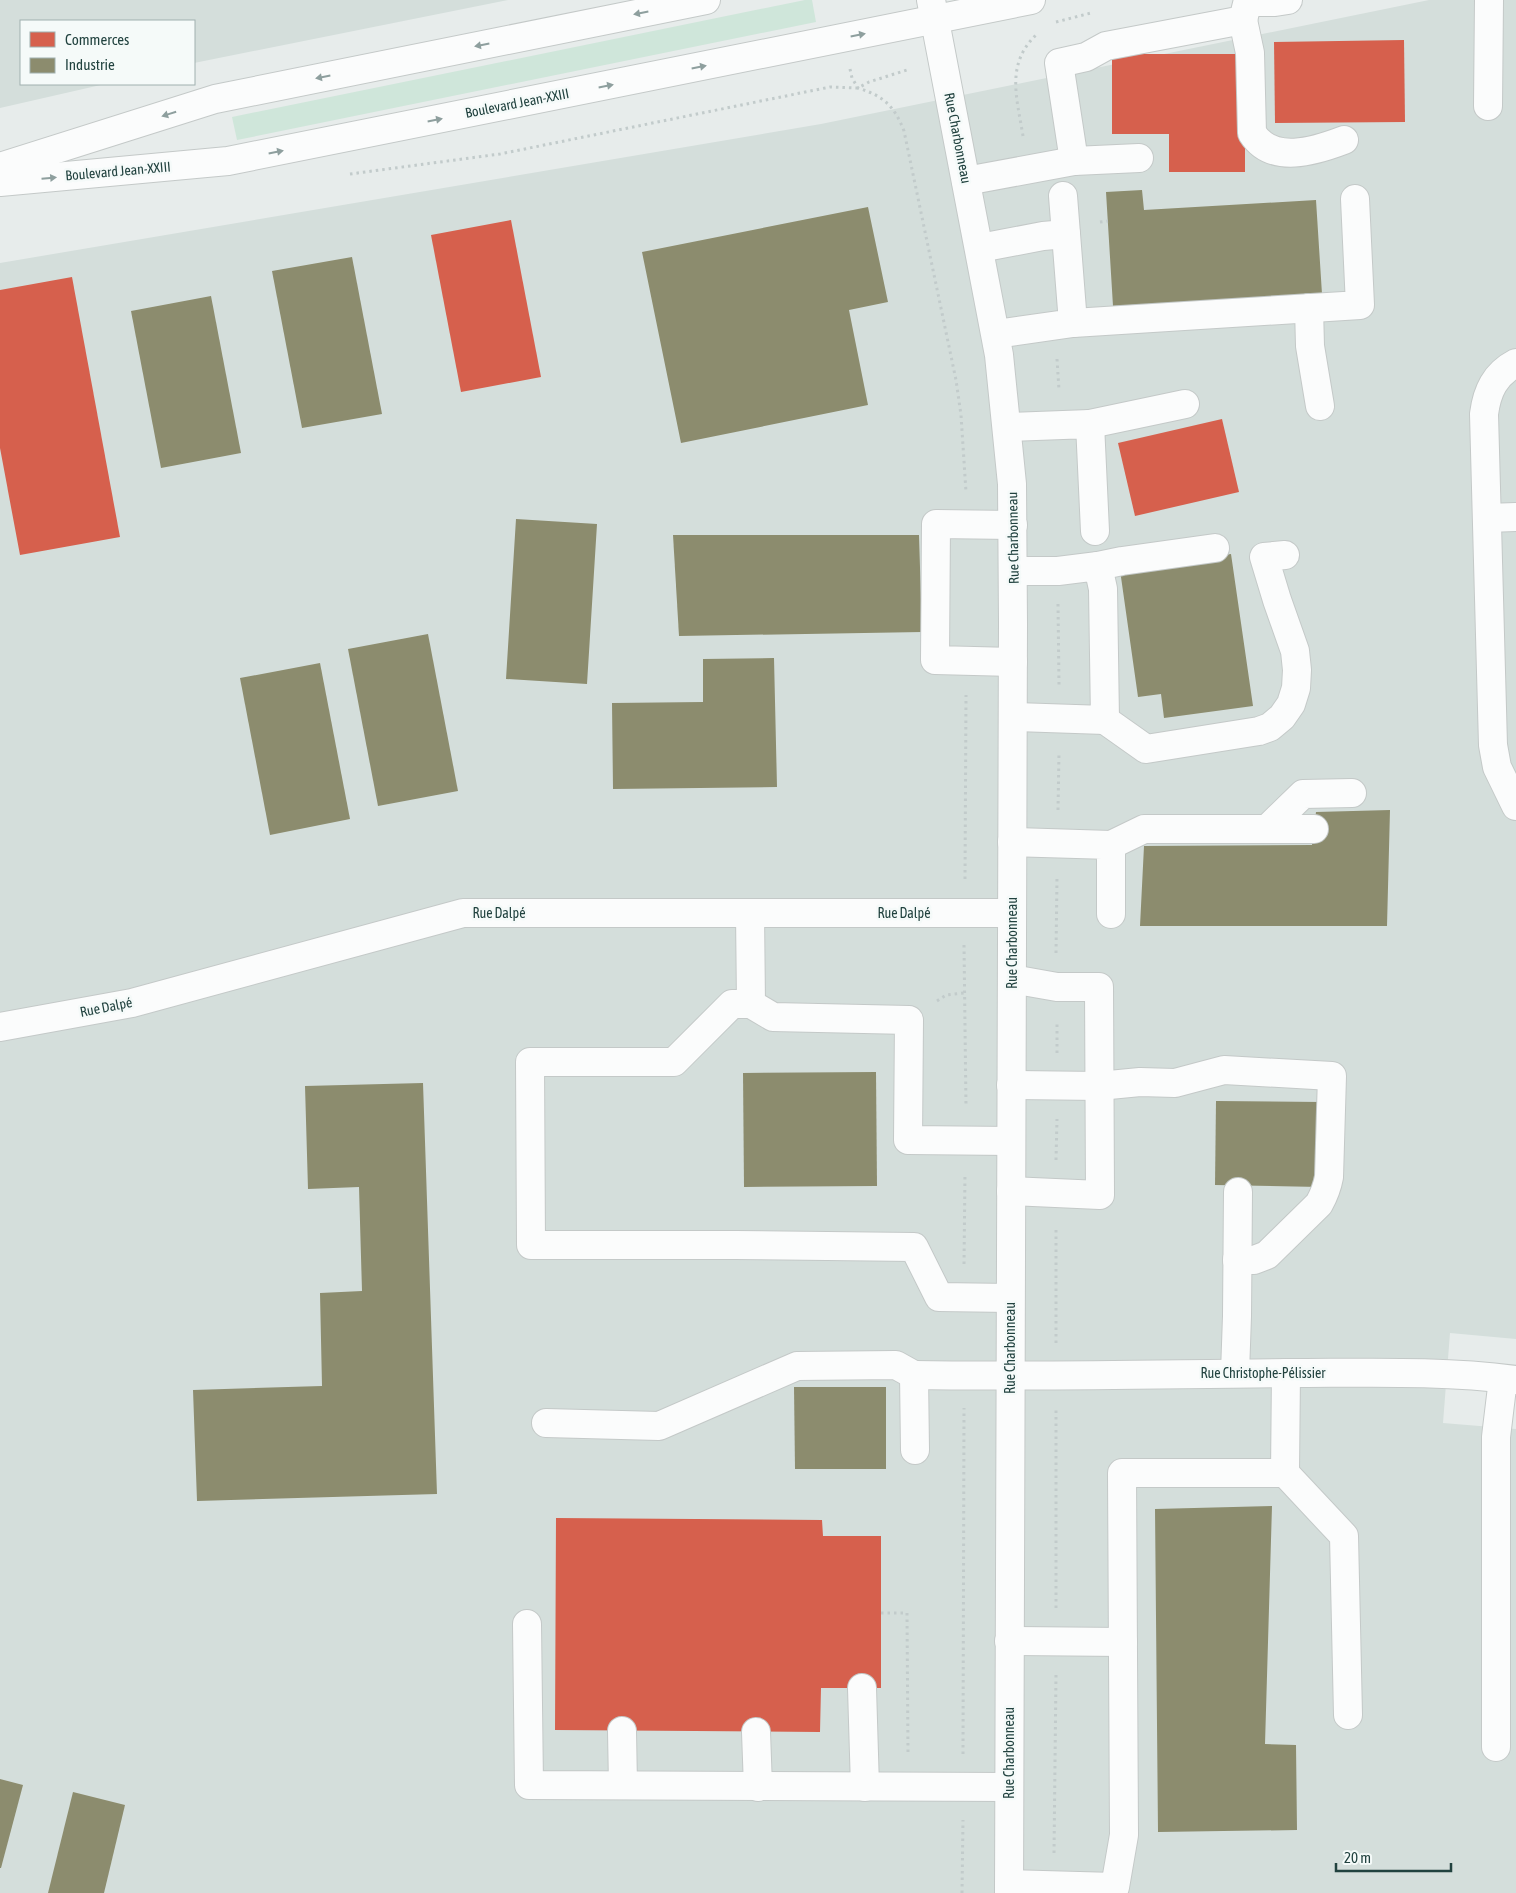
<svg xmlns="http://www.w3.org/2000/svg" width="1516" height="1893" font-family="'Asap Condensed',sans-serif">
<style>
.built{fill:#d4dedb}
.green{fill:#cfe6da}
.shops{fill:#d6604d}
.industry{fill:#8c8c6e}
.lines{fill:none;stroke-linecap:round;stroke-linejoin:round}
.minor-casing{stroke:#c4c9c8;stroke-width:30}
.path{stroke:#c2cbcb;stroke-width:3;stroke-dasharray:2.5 4;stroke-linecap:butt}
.minor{stroke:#fbfcfc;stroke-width:28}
.oneway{fill:#8e9f9e}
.labels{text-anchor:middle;stroke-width:5;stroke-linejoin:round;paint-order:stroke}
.street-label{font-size:14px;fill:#21423f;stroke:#f5faf9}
</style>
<rect width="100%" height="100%" fill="#e7eceb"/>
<!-- built -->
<g class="built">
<polygon points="0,0 508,0 194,63 194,21 21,21 21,84 105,84 0,108"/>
<polygon points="1429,0 1516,0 1516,1339 1450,1333 1443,1423 1516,1429 1516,1893 0,1893 0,263 821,124"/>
</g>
<!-- green -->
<polygon class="green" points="805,0 812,0 816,22 237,140 232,117"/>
<!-- shops -->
<g class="shops">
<polygon points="1404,40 1405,122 1275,123 1274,42"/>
<polygon points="1112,54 1245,54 1245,172 1169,172 1169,134 1112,134"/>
<polygon points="511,220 541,377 461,392 431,235"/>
<polygon points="72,277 120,537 20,555 0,448 0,290"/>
<polygon points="1222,419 1239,492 1135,516 1118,443"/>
<polygon points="556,1518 822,1520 823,1536 881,1536 881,1688 821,1688 820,1732 555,1730"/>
</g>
<!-- industry -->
<g class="industry">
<polygon points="1142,190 1144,210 1316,200 1322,294 1113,306 1106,192"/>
<polygon points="868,207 888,302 849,310 868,405 681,443 642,252"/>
<polygon points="352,257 382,414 302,428 272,271"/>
<polygon points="211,296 241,453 161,468 131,311"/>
<polygon points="516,519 597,524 587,684 506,679"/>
<polygon points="673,535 919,535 922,632 679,636"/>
<polygon points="1231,554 1253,706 1164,718 1161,694 1138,697 1120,570"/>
<polygon points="428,634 458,791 378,806 348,649"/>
<polygon points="774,658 777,787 613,789 612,703 703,702 703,659"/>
<polygon points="320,663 350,819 270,835 240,678"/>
<polygon points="1390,810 1387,926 1140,926 1144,846 1312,845 1316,812"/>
<polygon points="876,1072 877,1186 744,1187 743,1073"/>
<polygon points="423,1083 437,1494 197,1501 193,1390 322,1386 320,1293 362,1291 359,1187 308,1189 305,1086"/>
<polygon points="1216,1101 1321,1102 1320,1187 1215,1185"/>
<polygon points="794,1387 886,1387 886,1469 795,1469"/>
<polygon points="1272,1506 1265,1744 1296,1745 1297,1830 1158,1832 1155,1509"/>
<polygon points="0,1779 23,1785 1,1868 0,1868"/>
<polygon points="73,1792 125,1805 104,1893 48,1893"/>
</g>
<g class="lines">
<!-- minor casing -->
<g class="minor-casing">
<g id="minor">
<polyline points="931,0 999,355 1012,484 1013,623 1009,1893"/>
<polyline points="1248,2 1275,2 1288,0"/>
<path d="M1243 20 1250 53 1252 133C1272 165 1315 151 1344 140"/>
<polyline points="1488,106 1489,0"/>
<polyline points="1074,161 1139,158"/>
<polyline points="0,167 215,99 706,0"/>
<polyline points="966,181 1074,161 1059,63 1086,57 1106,46 1243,20 1248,0"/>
<polyline points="0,182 228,161 1031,0"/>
<polyline points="980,248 1043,236 1066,234"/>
<polyline points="1309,308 1310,346 1320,406"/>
<polyline points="1073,323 1360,305 1355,199"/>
<polyline points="996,334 1073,323 1063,196"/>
<path d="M1516 363C1495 374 1487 391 1484 414L1493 745 1497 767 1516 806"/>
<polyline points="1090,424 1185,404"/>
<polyline points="1007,427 1090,424 1095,531"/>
<polyline points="1487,518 1516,517"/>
<polyline points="1013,525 936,524 935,660 1013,662"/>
<polyline points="1098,566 1122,561 1215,548"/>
<polyline points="1013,717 1105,720 1103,589 1098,566 1058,571 1013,571"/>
<polyline points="1105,720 1146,749 1259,731 1270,727 1282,717 1291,704 1296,688 1297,670 1295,651 1277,600 1264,557 1285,555"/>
<polyline points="1267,829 1303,794 1352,793"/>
<polyline points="1012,842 1111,845 1111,914"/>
<polyline points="1111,845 1144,829 1314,829"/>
<polyline points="750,913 751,1004 773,1017 909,1020 908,1140 1011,1141"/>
<polyline points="751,1004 732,1004 674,1062 530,1062 531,1245 735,1245 914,1247 939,1297 1010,1298"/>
<polyline points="0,1027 132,1003 463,913 1012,913"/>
<path d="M1011 1085 1099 1086 1140 1082 1175 1083 1224 1070 1332 1076 1329 1177C1327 1188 1324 1195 1319 1204L1267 1255 1254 1260H1237"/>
<polyline points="1011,1191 1100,1195 1099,987 1057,987 1012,979"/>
<polyline points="1235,1373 1237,1316 1238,1192"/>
<polyline points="546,1423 659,1426 797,1366 896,1365 914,1375"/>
<path d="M915 1450 914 1375C1039 1377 1164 1374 1289 1373 1365 1373 1441 1370 1516 1380"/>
<polyline points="1285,1473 1344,1536 1348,1715"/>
<polyline points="527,1624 529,1785 1009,1787"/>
<polyline points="1009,1641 1123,1642"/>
<polyline points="862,1688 865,1787"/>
<polyline points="622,1731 623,1785"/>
<polyline points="756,1732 758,1787"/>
<polyline points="1496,1747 1496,1437 1503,1379"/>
<polyline points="1009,1884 1115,1887 1124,1835 1122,1473 1285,1473 1286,1373"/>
</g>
</g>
<!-- path -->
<g class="path">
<polyline points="1056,22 1091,13"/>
<path d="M850 69 852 78 858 88C883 96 894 105 904 131L956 380 961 415 966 492"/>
<path d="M1023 136C1017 98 1005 64 1037 34"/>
<polyline points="350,174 500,154 830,87 858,88 869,82 910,69"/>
<polyline points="1100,222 1108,221"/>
<polyline points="1057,359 1059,390"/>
<polyline points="1058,604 1059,685"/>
<polyline points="1058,810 1059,752"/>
<polyline points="965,879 966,695"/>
<polyline points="964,945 966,1107"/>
<polyline points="1056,953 1057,877"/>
<polyline points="937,1001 946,995 964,993"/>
<polyline points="1057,1053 1057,1022"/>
<polyline points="1056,1160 1057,1119"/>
<polyline points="964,1264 965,1173"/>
<polyline points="1056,1343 1056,1227"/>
<polyline points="1056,1608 1056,1409"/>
<polyline points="881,1613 907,1613 908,1753"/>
<polyline points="963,1754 964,1408"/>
<polyline points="1054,1853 1056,1674"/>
<polyline points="962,1893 963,1820"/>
</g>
<!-- minor -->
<use href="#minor" class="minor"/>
</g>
<!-- one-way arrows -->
<defs><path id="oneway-solid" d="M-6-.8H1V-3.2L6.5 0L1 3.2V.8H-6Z" transform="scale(1.25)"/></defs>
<g class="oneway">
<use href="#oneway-solid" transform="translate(641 13) rotate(169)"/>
<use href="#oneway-solid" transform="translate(858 35) rotate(-11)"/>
<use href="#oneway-solid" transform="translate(482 45) rotate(169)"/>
<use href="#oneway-solid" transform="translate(699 67) rotate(-11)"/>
<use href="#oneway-solid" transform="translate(323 77) rotate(169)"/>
<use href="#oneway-solid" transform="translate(606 86) rotate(-11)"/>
<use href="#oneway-solid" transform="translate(169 114) rotate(163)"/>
<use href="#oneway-solid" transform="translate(435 120) rotate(-11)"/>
<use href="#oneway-solid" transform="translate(276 152) rotate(-11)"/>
<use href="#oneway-solid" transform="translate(49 178) rotate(-5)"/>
</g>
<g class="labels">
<!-- street labels -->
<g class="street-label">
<text transform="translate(517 103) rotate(-11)" y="5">Boulevard Jean-XXIII</text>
<text transform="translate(958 138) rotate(79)" y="5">Rue Charbonneau</text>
<text transform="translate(118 171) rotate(-5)" y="5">Boulevard Jean-XXIII</text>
<text transform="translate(1013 538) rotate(-91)" y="5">Rue Charbonneau</text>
<text x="499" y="918">Rue Dalpé</text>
<text x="904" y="918">Rue Dalpé</text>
<text transform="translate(1012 943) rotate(-90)" y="5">Rue Charbonneau</text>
<text transform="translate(106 1007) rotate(-11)" y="5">Rue Dalpé</text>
<text transform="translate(1010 1348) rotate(-90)" y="5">Rue Charbonneau</text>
<text x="1263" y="1378">Rue Christophe-Pélissier</text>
<text transform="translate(1009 1753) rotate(-90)" y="5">Rue Charbonneau</text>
</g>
</g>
<!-- legend -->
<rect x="20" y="20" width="175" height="65" fill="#f5faf9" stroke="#a0b0af"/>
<rect x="30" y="32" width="25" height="15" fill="#d6604d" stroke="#a0b0af"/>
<text x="65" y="45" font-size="15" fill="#21423f">Commerces</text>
<rect x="30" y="58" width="25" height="15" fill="#8c8c6e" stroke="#a0b0af"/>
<text x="65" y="70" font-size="15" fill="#21423f">Industrie</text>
<!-- scale -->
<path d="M1336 1863v8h115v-8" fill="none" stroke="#21423f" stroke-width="2.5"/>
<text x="1344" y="1863" font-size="15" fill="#21423f" stroke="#f5faf9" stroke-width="4" paint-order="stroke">20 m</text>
</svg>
